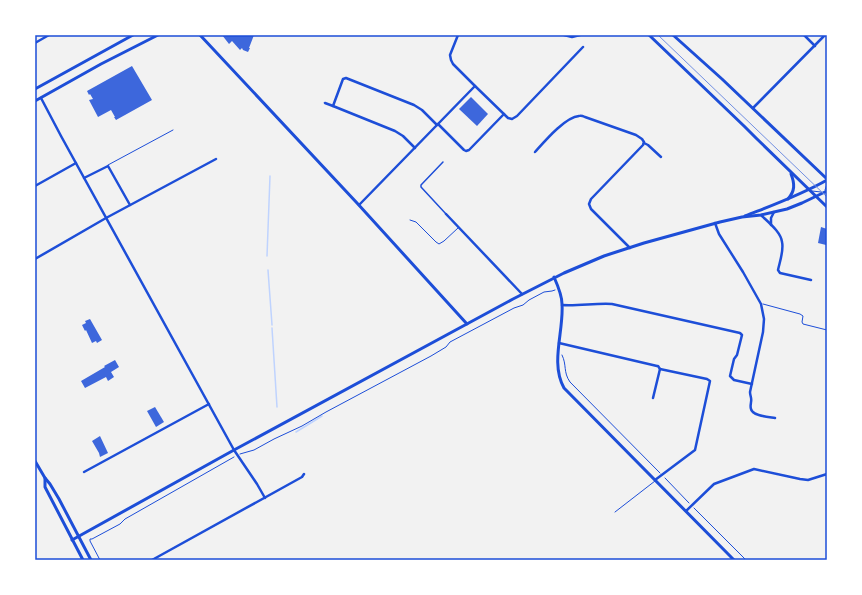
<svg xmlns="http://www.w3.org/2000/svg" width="862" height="595" font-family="Rubik,sans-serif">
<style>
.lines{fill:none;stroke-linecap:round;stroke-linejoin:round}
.stream{stroke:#bfd3fe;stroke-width:1.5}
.building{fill:#3d67dc}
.path{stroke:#1d4ed8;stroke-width:1}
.service{stroke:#1d4ed8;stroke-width:1}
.pedestrian{stroke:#1d4ed8;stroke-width:1.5}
.minor{stroke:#1d4ed8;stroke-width:2.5}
.tertiary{stroke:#1d4ed8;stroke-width:3}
.secondary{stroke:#1d4ed8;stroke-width:3}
.tram{stroke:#7290e2;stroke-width:1}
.neatline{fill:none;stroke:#1d4ed8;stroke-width:1.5}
</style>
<rect width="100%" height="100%" fill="#f2f2f2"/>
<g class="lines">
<!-- stream -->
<g class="stream">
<polyline points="267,256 270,176"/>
<polyline points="268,270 272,325"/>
<polyline points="272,328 277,407"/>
<polyline points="296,432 322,416"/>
</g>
</g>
<!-- building -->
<g class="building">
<polygon points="222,35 254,35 249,48 250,48 248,52 243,50 242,48 240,50 232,41 229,44"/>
<polygon points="132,66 152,100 116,120 114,117 115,117 111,110 98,117 89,100 93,99 90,94 89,95 87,91"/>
<polygon points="471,97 488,114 477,126 459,109"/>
<polygon points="821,227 827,229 826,245 818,243"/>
<polygon points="90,319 102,340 97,343 96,341 92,343 86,330 85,331 82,325 86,323 85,321"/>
<polygon points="115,360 119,367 111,372 114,377 108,381 106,377 85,388 81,381 105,367 104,366"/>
<polygon points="155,407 164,422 156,427 147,411"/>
<polygon points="100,436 108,453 100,457 99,453 92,441"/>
</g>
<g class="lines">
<!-- path -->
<g class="path">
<path d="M562 355C567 365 563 372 570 382L660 473"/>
<polyline points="240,454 254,450 274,439 302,426 326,412 431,356 446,347 450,342 514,308 523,305 529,300 544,292 552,291 555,290"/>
<polyline points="665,478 689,503"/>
<polyline points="694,508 746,560"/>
<polyline points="100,560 90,541 90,539 92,539 120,524 125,519 234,457"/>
</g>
<!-- service -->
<g class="service">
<polyline points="108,165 173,130"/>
<polyline points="825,190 827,184"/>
<polyline points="812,191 821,192"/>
<polyline points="410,220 416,222 436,242 439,244 444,241 458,228"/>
<polyline points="763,304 800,314 803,316 802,322 803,324 827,330"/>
<polyline points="615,512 655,481"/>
</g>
<!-- pedestrian -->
<polyline class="pedestrian" points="443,162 421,185 421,187 446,214"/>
<!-- minor -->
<g class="minor">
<polyline points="564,35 572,37 580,35"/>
<polyline points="804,35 815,46"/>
<polyline points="35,43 49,35"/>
<polyline points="475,86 508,118 512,119 517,116 583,47"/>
<polyline points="41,98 61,136 234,450 257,484 265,498"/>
<polyline points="325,103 333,106"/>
<polyline points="753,108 825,35"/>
<polyline points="438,124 464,150 466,151 469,150 504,114"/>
<polyline points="644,143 648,145 661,157"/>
<polyline points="415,148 403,136 395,131 333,106 343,79 346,78 414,105 422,110 437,125"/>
<path d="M535 152C544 142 565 117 579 116 581 115 583 116 585 117L636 135 642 139 644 142 643 145 591 199 589 204 591 209 630 248"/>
<polyline points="84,178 108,166 130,205"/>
<polyline points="35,186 76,163"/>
<polyline points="359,205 475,86 453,64 451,60 450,55 458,35"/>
<polyline points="446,214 522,294"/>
<path d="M761 215C768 222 781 232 782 242 784 250 780 261 778 270L780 273 811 280"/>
<path d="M715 223 719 234 743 272 761 304 764 319 763 332 750 392C750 396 752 398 751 402 751 404 750 406 751 409 752 416 769 417 775 418"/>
<polyline points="771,225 771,218 774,212"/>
<polyline points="35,259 106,218 216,159"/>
<path d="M562 305C579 306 596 303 612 304L740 333 742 335 737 355 734 359 730 376 734 380 752 384"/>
<polyline points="559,343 657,366 658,366 660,369 707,379 710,381 695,450 655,480"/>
<polyline points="653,398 660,369"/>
<polyline points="84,472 209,404"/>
<polyline points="686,511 714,484 754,469 800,479 808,480 827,474"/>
<polyline points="152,560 302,477 304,474"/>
</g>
<!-- tertiary -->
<g class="tertiary">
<polyline points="200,35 357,203 467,324"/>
<polyline points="649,35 744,126 756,138 827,207"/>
<polyline points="673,35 722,79 827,179"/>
<path d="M788 199C795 191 795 184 791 174"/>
<path d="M745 216C773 205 801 195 827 180"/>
<path d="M554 277C558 286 562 295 562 304 564 331 550 363 564 388L734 560"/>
<polyline points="72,540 234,450 513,299 564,273 604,256 644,243 720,222 742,217 761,215 787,209 802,203 827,191"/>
</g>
<!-- secondary -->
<g class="secondary">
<polyline points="35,89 133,35"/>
<polyline points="35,101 101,64 158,35"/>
<polyline points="35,461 45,478 50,484 59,499 91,560"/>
<polyline points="45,478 45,487 83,560"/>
</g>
<!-- tram -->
<polyline class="tram" points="658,35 827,197"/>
</g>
<!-- border -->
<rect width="862" height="595" fill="none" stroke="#ffffff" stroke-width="72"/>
<rect x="36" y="36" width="790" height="523" class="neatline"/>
</svg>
